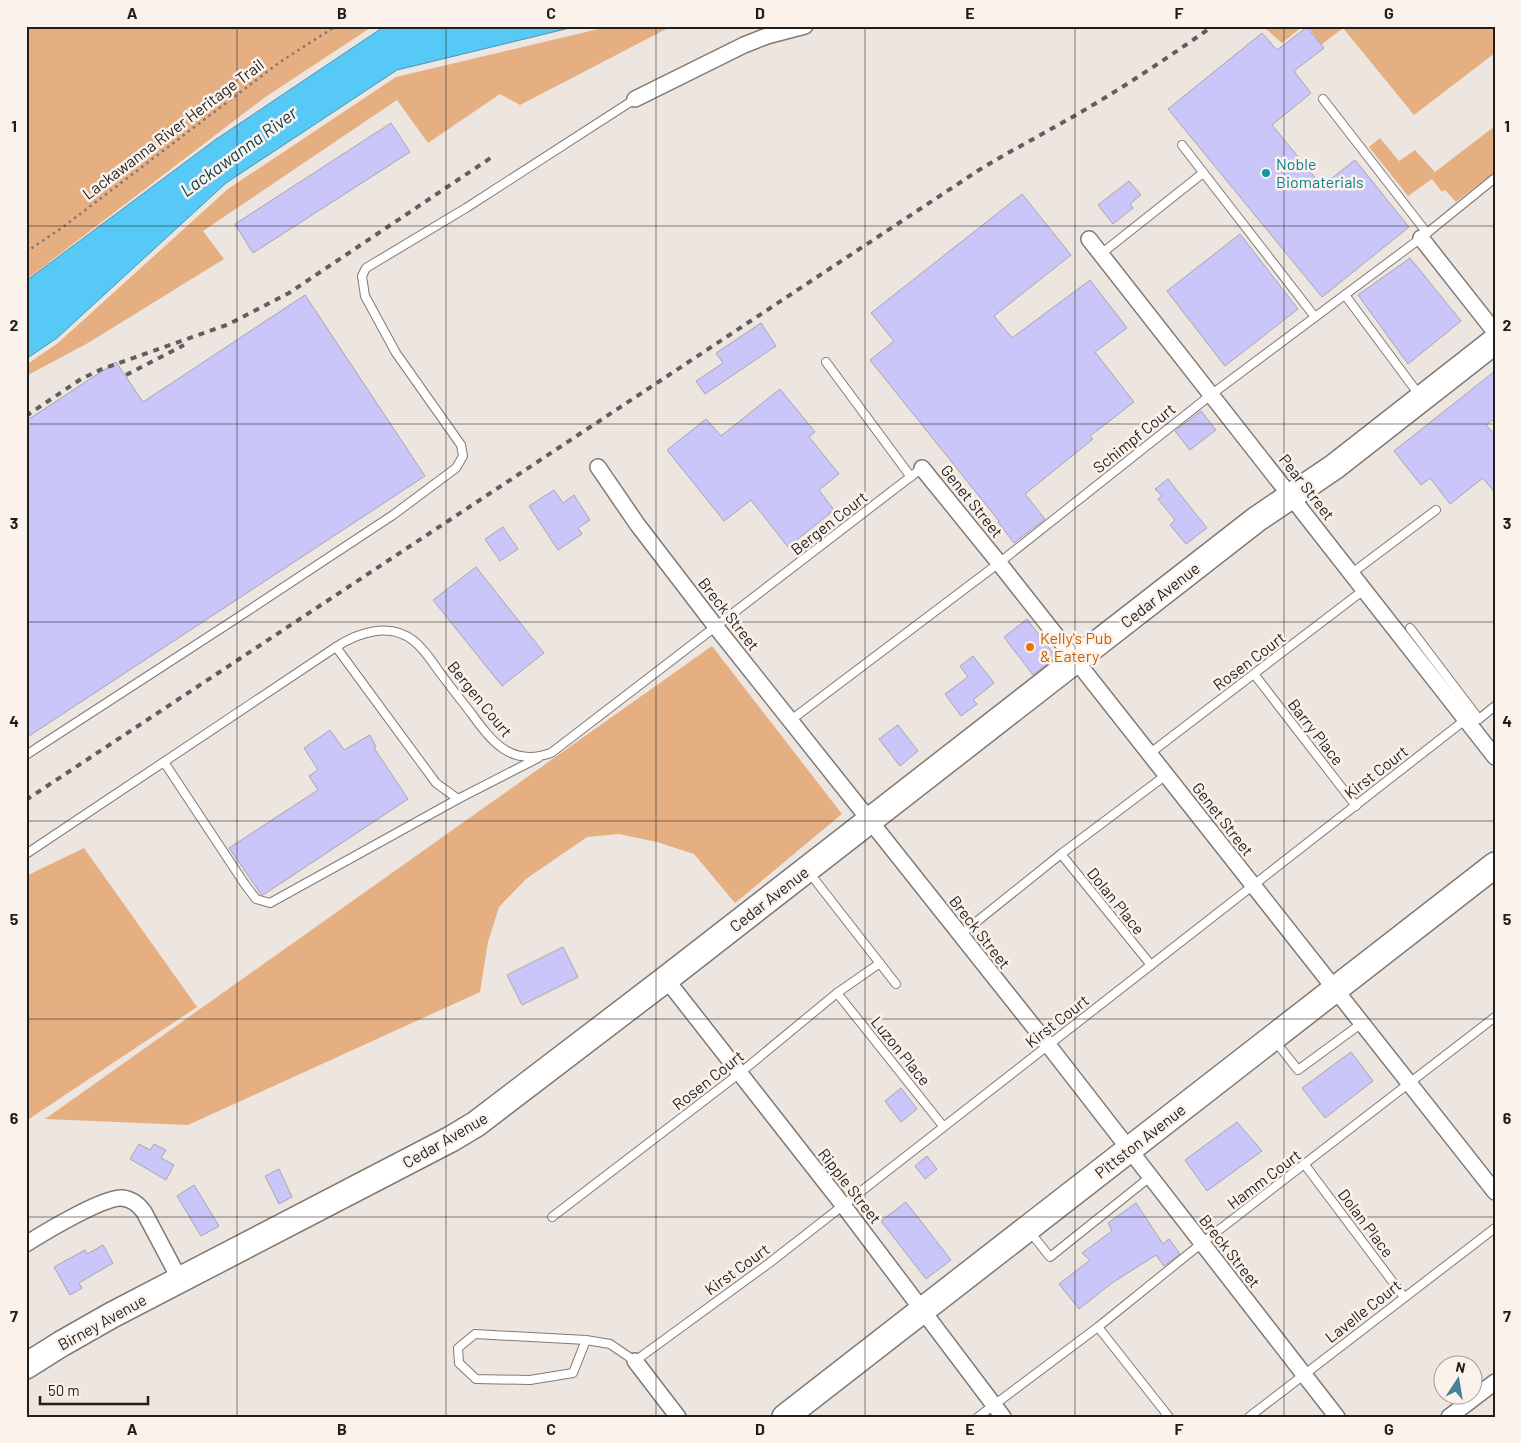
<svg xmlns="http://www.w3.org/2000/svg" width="1521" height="1443" font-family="Barlow,sans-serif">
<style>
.green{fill:#e6af81}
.water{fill:#57c9f6;stroke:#4695b4}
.building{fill:#cbc6fa;stroke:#a6a6ae}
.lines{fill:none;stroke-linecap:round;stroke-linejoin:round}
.lane-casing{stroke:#817a74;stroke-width:10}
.street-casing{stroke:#817a74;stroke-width:18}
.primary-casing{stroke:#817a74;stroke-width:28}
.path{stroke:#7e7975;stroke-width:2.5;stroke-dasharray:2.5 4;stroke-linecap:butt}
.lane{stroke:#fff;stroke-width:8}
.street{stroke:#fff;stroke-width:15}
.primary{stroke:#fff;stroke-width:25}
.rail{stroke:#635e5b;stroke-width:4;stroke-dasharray:6 6;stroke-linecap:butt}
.grid{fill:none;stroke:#201d1b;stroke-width:1;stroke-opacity:0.55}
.culture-dot{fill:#0f9aa8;stroke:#fbf2ec;stroke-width:2}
.food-dot{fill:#e8710a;stroke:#fbf2ec;stroke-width:2}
.labels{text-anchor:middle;stroke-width:5;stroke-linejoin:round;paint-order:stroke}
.street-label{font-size:16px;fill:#201d1b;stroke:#fbf2ec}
.culture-label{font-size:16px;fill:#0d838f;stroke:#fbf2ec;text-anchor:start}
.food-label{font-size:16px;fill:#c56008;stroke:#fbf2ec;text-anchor:start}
.water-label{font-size:18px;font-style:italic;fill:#0d4052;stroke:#fbf2ec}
.neatline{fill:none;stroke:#201d1b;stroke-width:2}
.grid-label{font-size:16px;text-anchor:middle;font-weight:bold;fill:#201d1b}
</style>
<rect width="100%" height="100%" fill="#ede5df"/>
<!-- green -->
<g class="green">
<polygon points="26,26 373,26 264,98 26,280"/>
<polygon points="611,26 672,26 520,105 500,94 428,143 397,100 203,231 224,259 88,343 26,376 26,365 58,343 228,189 396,77"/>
<polygon points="1267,26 1303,26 1282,43 1265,28"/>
<polygon points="1308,26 1495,26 1495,53 1414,115 1343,28 1321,45"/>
<polygon points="1495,126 1495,172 1456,202 1445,190 1442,192 1432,179 1408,196 1369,147 1380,138 1399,161 1415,150 1435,172"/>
<polygon points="712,646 842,814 735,903 694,854 657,842 619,834 587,837 526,879 499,907 488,942 480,992 188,1125 45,1119"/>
<polygon points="84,848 197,1007 26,1121 26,876"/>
</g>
<!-- water -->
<polygon class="water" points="385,26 578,26 397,70 226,183 57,338 26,359 26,281 215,140"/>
<!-- building -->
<g class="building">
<polygon points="1307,27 1324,48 1294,71 1311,93 1272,125 1322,186 1355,160 1409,227 1322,297 1168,109 1262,33 1277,50"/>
<polygon points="391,123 410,152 253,253 235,224"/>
<polygon points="1129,181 1141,195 1130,204 1133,208 1113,224 1098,205"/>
<polygon points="1022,194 1071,255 994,316 1012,338 1090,280 1127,328 1095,352 1134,402 1090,436 1093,439 1025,494 1045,519 1014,543 998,522 999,521 870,360 894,341 871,313"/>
<polygon points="1240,234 1298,309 1225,366 1167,291"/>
<polygon points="1410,258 1461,321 1408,364 1358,295"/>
<polygon points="305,295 425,476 26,738 26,421 116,362 143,402"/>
<polygon points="761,323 776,346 705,394 696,381 723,363 716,353"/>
<polygon points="1495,371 1495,418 1486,425 1495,435 1495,493 1483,478 1450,504 1430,478 1421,485 1394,451"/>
<polygon points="780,389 815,432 809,437 839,474 819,490 834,510 788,547 751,500 724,521 667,450 706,419 721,436"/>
<polygon points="1201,411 1216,430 1190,450 1175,431"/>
<polygon points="1168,479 1207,528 1186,544 1170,525 1175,520 1158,499 1162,496 1155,489"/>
<polygon points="554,490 563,503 574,495 590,520 578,528 582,534 558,550 529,506"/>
<polygon points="503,527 518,549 500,561 485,539"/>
<polygon points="476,567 544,653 502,686 433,600"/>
<polygon points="1027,619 1056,657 1033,675 1004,637"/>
<polygon points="973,656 994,683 973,700 977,704 961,716 945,694 968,677 960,666"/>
<polygon points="898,725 918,751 900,766 879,739"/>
<polygon points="330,730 344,750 370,735 376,747 374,748 408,799 263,895 261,894 229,848 318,790 309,776 318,770 304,748"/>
<polygon points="563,947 578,977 522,1005 507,975"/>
<polygon points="1351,1052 1373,1081 1325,1118 1302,1088"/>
<polygon points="901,1088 917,1109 901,1122 885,1101"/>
<polygon points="1237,1122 1262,1151 1207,1191 1185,1160"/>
<polygon points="139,1144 150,1150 154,1144 166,1150 161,1158 174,1165 166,1180 130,1159"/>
<polygon points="927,1156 937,1169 925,1179 915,1166"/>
<polygon points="279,1169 292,1197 279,1204 265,1176"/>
<polygon points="194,1185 219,1226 201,1236 177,1196"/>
<polygon points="906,1202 951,1260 926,1279 881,1221"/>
<polygon points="1136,1203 1163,1244 1169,1239 1180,1254 1164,1266 1156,1255 1112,1283 1079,1309 1059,1284 1090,1260 1082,1253 1112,1231 1108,1223"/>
<polygon points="103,1245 113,1263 79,1283 82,1288 70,1295 54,1267 85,1250 87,1254"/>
</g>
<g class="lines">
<!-- lane casing -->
<g class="lane-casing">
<g id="lane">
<polyline points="1323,99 1427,233"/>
<polyline points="1182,145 1315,317"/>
<polyline points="1101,254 1203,173"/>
<polyline points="1345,295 1420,396"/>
<polyline points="826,362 911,477"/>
<polyline points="1352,573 1436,510"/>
<polyline points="1410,628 1479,719"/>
<polyline points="336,647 436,783 458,799 538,758"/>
<polyline points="1254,674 1356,806"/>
<polyline points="791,720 999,563 1212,394 1421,238 1495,178"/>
<polyline points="1149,754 1365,589"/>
<polyline points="26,755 234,620 393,515 456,468 463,456 461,445 396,353 365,296 362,276 366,268 466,208 635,99"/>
<polyline points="164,762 244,883 256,899 270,903 458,799"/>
<path d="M26 854 336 647C359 632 390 622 414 641 424 649 431 660 438 670 449 685 460 699 471 713 492 742 511 767 551 753L922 468"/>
<polyline points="1061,854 1151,965"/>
<polyline points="808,871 896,984"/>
<polyline points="960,935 1061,854 1166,775"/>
<polyline points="837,993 943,1126"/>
<polyline points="1275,1041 1298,1070 1362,1023"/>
<polyline points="1305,1165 1404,1297"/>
<polyline points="552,1217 740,1073 837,993 880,963"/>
<polyline points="1030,1232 1050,1257 1150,1177"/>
<polyline points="1098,1327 1169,1417"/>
<polyline points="586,1340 573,1373 530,1380 476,1379 459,1363 458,1348 475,1334 586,1340 610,1344 635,1361 768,1264 1465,720 1479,719 1495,706"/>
<polyline points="978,1417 1098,1327 1202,1243 1495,1017"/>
<polyline points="1249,1417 1495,1228"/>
</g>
</g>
<!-- street casing -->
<g class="street-casing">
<g id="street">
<polyline points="635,99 744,45 767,36 805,26"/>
<polyline points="1421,238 1495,332"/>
<polyline points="1089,239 1495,757"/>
<polyline points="598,467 637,524 716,627 1049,1046 1337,1417"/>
<polyline points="922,468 999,563 1495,1192"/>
<polyline points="666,979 843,1205 1003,1417"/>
<path d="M26 1244C45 1232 103 1197 122 1198 132 1199 139 1205 144 1212L180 1280"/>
<polyline points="635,1361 678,1417"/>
<polyline points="1449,1417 1495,1382"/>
</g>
</g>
<!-- primary casing -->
<g class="primary-casing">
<g id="primary">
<polyline points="26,1366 61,1344 112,1315 451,1139 476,1124 666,979 1257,519 1334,467 1495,341"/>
<polyline points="785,1417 1495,865"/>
</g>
</g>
<!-- path -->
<polyline class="path" points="26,252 63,227 280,62 336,26"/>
<!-- lane -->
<use href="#lane" class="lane"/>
<!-- street -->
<use href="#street" class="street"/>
<!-- primary -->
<use href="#primary" class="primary"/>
<!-- rail -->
<g class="rail">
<polyline points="126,375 184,345"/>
<polyline points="26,416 81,379 102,369 229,324 289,293 495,155"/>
<path d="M26 800 979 170C1005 154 1032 140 1058 125 1111 96 1163 61 1213 26"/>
</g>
</g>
<!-- grid -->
<path class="grid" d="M237 26V1417M446 26V1417M656 26V1417M865 26V1417M1075 26V1417M1284 26V1417M26 226H1495M26 424H1495M26 622H1495M26 821H1495M26 1019H1495M26 1217H1495"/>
<!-- markers -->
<circle class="culture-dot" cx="1266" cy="173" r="5"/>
<circle class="food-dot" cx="1030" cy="647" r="5"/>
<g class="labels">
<!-- street labels -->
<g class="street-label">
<text transform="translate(173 129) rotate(-37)" y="6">Lackawanna River Heritage Trail</text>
<text transform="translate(1134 438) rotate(-39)" y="6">Schimpf Court</text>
<text transform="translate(1307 487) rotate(52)" y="6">Pear Street</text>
<text transform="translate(972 501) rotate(51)" y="6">Genet Street</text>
<text transform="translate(829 523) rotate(-38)" y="6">Bergen Court</text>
<text transform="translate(1160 595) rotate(-38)" y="6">Cedar Avenue</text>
<text transform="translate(729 614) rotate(52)" y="6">Breck Street</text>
<text transform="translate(1249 661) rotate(-37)" y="6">Rosen Court</text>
<text transform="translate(480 699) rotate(51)" y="6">Bergen Court</text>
<text transform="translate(1316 732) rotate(52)" y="6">Barry Place</text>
<text transform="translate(1376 772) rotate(-38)" y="6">Kirst Court</text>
<text transform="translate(1223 819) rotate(52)" y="6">Genet Street</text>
<text transform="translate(769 899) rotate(-38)" y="6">Cedar Avenue</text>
<text transform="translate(1116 901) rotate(51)" y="6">Dolan Place</text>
<text transform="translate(980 932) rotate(52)" y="6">Breck Street</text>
<text transform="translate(1057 1021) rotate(-38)" y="6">Kirst Court</text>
<text transform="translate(901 1051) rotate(51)" y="6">Luzon Place</text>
<text transform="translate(708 1080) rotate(-38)" y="6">Rosen Court</text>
<text transform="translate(445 1140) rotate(-30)" y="6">Cedar Avenue</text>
<text transform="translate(1140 1141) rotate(-38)" y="6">Pittston Avenue</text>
<text transform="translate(1264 1179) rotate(-37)" y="6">Hamm Court</text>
<text transform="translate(850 1186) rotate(52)" y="6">Ripple Street</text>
<text transform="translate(1366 1223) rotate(53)" y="6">Dolan Place</text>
<text transform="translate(1230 1251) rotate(52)" y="6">Breck Street</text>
<text transform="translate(737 1269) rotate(-36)" y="6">Kirst Court</text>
<text transform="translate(1363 1311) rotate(-38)" y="6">Lavelle Court</text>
<text transform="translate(102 1322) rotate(-29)" y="6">Birney Avenue</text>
</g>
<!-- culture labels -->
<g class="culture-label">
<text x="1276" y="170">Noble<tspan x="1276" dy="18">Biomaterials</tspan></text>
</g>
<!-- food labels -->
<g class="food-label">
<text x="1040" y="644">Kelly's Pub<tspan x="1040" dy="18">&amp; Eatery</tspan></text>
</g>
<!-- water labels -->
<g class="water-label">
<text transform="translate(239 152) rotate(-36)" y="6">Lackawanna River</text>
</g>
</g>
<!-- border -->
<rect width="1521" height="1443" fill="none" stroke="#fbf2ec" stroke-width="55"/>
<!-- north arrow -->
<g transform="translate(1458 1380) rotate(12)"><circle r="24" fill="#fbf2ec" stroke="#a39d98"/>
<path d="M0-4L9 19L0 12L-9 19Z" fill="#438497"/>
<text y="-8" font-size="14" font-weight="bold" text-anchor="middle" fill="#201d1b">N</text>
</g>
<!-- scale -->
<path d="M40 1396v8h108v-8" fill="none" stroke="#201d1b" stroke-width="2.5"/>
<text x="48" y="1396" font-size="15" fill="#201d1b" stroke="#fbf2ec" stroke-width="4" paint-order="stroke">50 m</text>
<rect x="28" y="28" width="1466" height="1388" class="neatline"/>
<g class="grid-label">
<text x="132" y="19">A</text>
<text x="342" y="19">B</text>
<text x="551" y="19">C</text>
<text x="760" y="19">D</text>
<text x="970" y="19">E</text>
<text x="1179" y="19">F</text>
<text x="1389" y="19">G</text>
<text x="14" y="132">1</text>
<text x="1507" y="132">1</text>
<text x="14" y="331">2</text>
<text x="1507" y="331">2</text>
<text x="14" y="529">3</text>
<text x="1507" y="529">3</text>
<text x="14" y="727">4</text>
<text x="1507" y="727">4</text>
<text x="14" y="925">5</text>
<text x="1507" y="925">5</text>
<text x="14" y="1124">6</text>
<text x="1507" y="1124">6</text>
<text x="14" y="1322">7</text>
<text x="1507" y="1322">7</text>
<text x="132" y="1435">A</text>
<text x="342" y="1435">B</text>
<text x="551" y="1435">C</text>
<text x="760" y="1435">D</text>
<text x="970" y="1435">E</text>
<text x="1179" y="1435">F</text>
<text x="1389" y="1435">G</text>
</g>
</svg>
